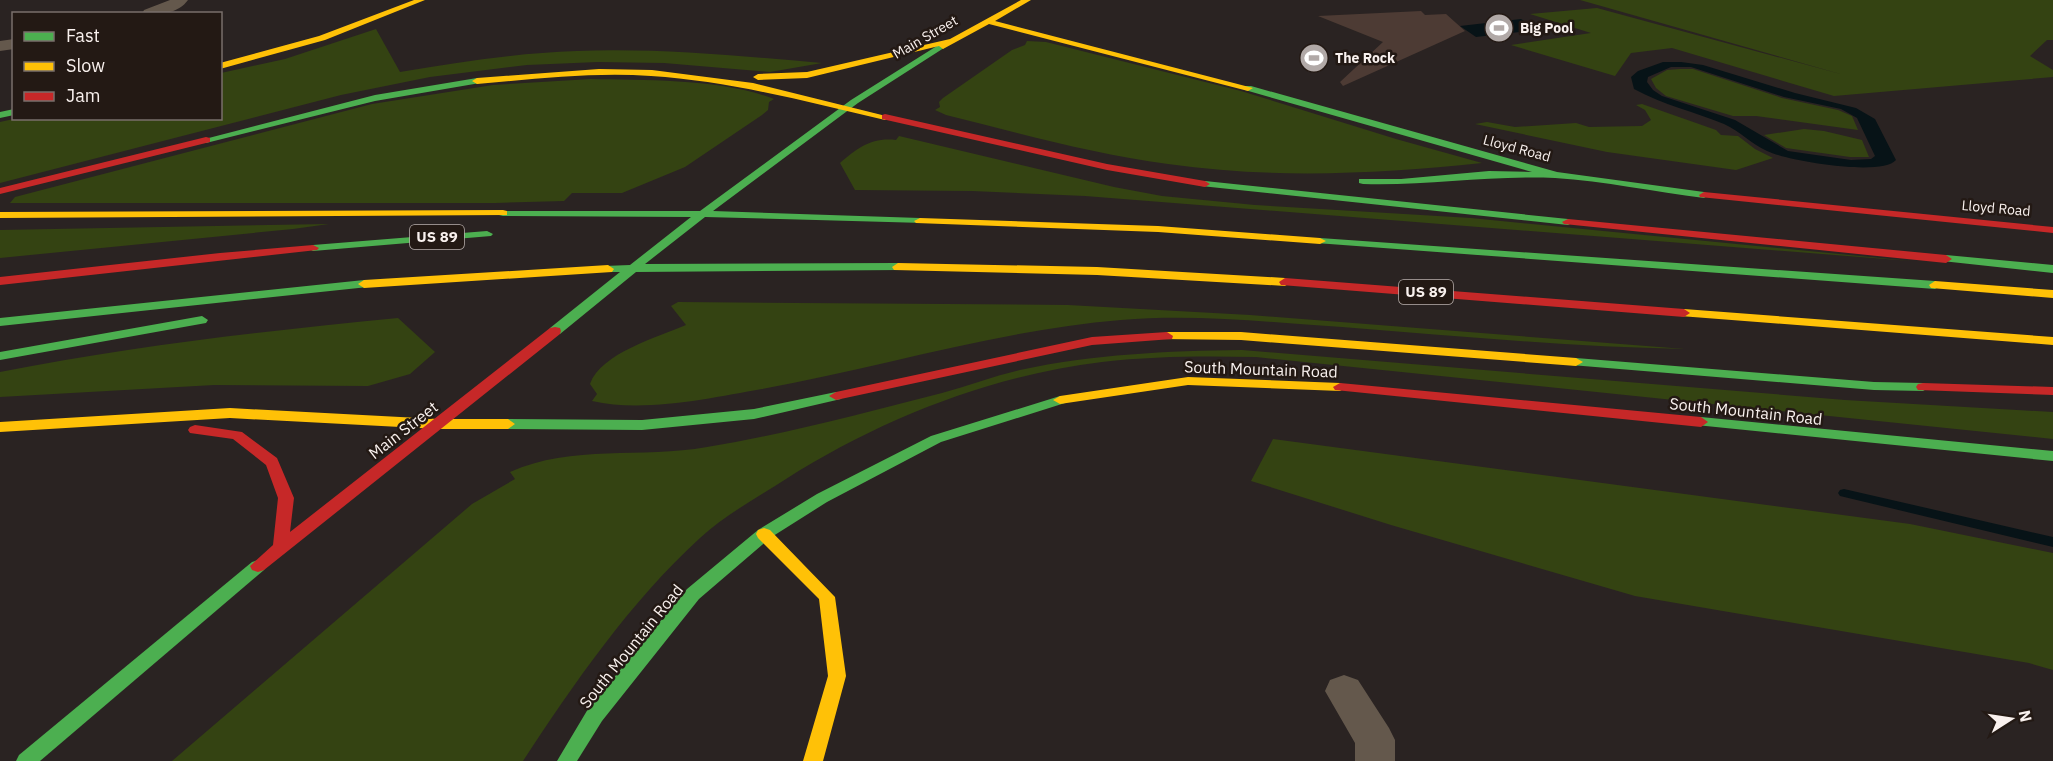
<svg xmlns="http://www.w3.org/2000/svg" width="2053" height="761" font-family="'IBM Plex Sans',sans-serif">
<style>
.green{fill:#344312}
.water{fill:#071317;fill-rule:evenodd}
.lines{fill:none;stroke-linecap:round;stroke-linejoin:round}
.stream{fill:#071317;fill-rule:evenodd}
.building{fill:#4d3b34}
.street{fill:#64584c;fill-rule:evenodd}
.fast{fill:#4caf50;fill-rule:evenodd}
.slow{fill:#ffc107;fill-rule:evenodd}
.jam{fill:#c62828;fill-rule:evenodd}
.labels{text-anchor:middle;stroke-width:5;stroke-linejoin:round;paint-order:stroke}
.far-poi-label{font-size:14px;font-weight:bold;fill:#f9f1ee;stroke:#231914;text-anchor:start}
.far-street-label{font-size:14px;fill:#f9f1ee;stroke:#231914}
.shield{fill:#231914;stroke:#b9b0ad;stroke-width:1.5}
.shield-label{font-size:15px;font-weight:bold;fill:#f9f1ee}
.street-label{font-size:16px;fill:#f9f1ee;stroke:#231914}
</style>
<rect width="100%" height="100%" fill="#2a2322"/>
<!-- green -->
<g class="green">
<polygon points="1580,0 2053,0 2053,40 2047,40 2030,56 2053,70 2053,77 1834,96 1672,48 1631,53 1615,76 1511,45 1591,33 1530,14 1597,8 1844,75"/>
<path d="M376 29 400 72C459 62 517 53 577 51 659 48 740 56 822 63L770 72 664 63 598 62 527 65 430 77 341 95 0 183V122L18 118H220L221 73 285 59Z"/>
<path d="M1027 41 1046 42 1241 91 1396 139 1482 163C1377 174 1273 179 1168 164 1093 154 1019 133 946 115L935 110 940 107 939 102 943 98 1012 50 1025 45Z"/>
<polygon points="1680,69 1693,69 1782,98 1838,110 1852,116 1858,130 1756,116 1733,116 1666,96 1656,88 1651,79 1667,70"/>
<path d="M591 79C646 80 723 79 774 99L769 102 768 110 762 115 685 167 622 193H572L564 201 495 203H10L15 197 372 104 493 85Z"/>
<polygon points="1642,104 1716,130 1721,135 1738,136 1755,149 1773,158 1736,170 1607,152 1475,124 1487,122 1515,127 1576,123 1589,127 1642,126 1651,120 1645,110 1636,105"/>
<polygon points="1804,129 1824,131 1862,140 1869,157 1850,157 1786,148 1764,135"/>
<path d="M899 136 1114 187 1162 196 1255 205 1471 218 1911 261 1085 196 972 191 855 190 840 163C857 148 872 137 896 140Z"/>
<polygon points="329,224 293,229 0,258 0,230"/>
<path d="M678 302 1068 305 1250 315 1685 349C1570 347 1457 336 1342 327 1269 322 1194 314 1121 320 1000 330 882 367 762 389 711 398 644 413 592 401L597 394 590 384C601 353 658 337 686 325L671 306Z"/>
<path d="M398 318 435 352 410 374 368 386 214 385 0 397V372C132 346 265 331 398 318Z"/>
<path d="M1242 350 1845 400 2053 412V439L1256 357C1204 356 1153 356 1102 362 989 376 881 419 786 479 758 497 725 515 700 538 630 602 575 682 523 761H172L472 504 515 479 510 472C572 444 642 459 707 447 786 434 864 413 942 393 968 386 994 376 1020 370 1094 354 1167 351 1242 350Z"/>
<polygon points="1273,439 1910,524 2053,553 2053,670 2029,663 1635,596 1391,525 1251,481"/>
</g>
<!-- water -->
<g class="water">
<polygon points="1521,19 1538,30 1476,37 1460,26"/>
<path d="M1663 62H1681L1703 65 1795 93 1856 108 1875 119 1896 160C1882 177 1787 161 1767 151 1751 144 1740 131 1724 124 1695 112 1663 105 1634 89L1631 77 1638 71ZM1671 67H1691L1784 97 1841 109 1857 118 1875 156 1871 159 1851 160 1788 151 1735 120 1662 96 1653 90 1647 82 1648 77Z"/>
</g>
<g class="lines">
<!-- stream -->
<polygon class="stream" points="1844,489 2053,537 2053,547 1840,496 1838,493 1840,490"/>
</g>
<!-- building -->
<polygon class="building" points="1421,11 1425,15 1446,14 1465,31 1343,86 1340,82 1383,42 1318,16"/>
<g class="lines">
<!-- street -->
<g class="street">
<path d="M170 0H188C177 15 159 14 142 14L144 10Z"/>
<polygon points="14,39 14,49 0,51 0,41"/>
<polygon points="1344,675 1358,680 1389,728 1395,740 1395,761 1355,761 1355,743 1325,691 1330,680"/>
</g>
<!-- fast -->
<g class="fast">
<polygon points="940,44 947,46 858,103 713,211 920,218 926,221 924,223 705,217 645,264 898,263 904,267 902,270 636,272 560,334 550,334 549,331 550,328 620,272 604,272 602,269 604,266 630,265 691,217 503,216 499,215 499,211 700,211 851,100"/>
<polygon points="477,78 480,79 480,83 375,101 206,143 201,140 375,95"/>
<path d="M1245 86H1251L1557 172 1704 192 1709 195 1704 198C1655 192 1604 181 1555 178 1490 175 1427 186 1363 184L1359 183V179H1401L1489 171 1532 172 1245 90Z"/>
<polygon points="14,109 14,115 0,118 0,112"/>
<polygon points="1205,181 1568,219 1574,222 1568,225 1201,186 1200,184"/>
<polygon points="487,231 493,234 491,236 313,251 307,248 313,245"/>
<polygon points="1320,238 1935,281 1941,285 1935,289 1316,243 1316,239"/>
<polygon points="1946,255 2053,265 2053,273 1942,261 1940,259 1942,257"/>
<polygon points="364,280 370,284 368,287 0,326 0,318"/>
<polygon points="202,316 208,320 206,323 0,360 0,352"/>
<polygon points="1576,358 1874,382 1923,383 1930,387 1923,391 1874,390 1571,365 1569,362"/>
<polygon points="836,392 843,396 841,399 754,419 642,430 508,429 501,424 508,419 642,420 754,409"/>
<polygon points="1060,396 1065,397 1067,400 1065,403 941,442 827,502 770,538 699,599 602,721 577,761 557,761 588,709 687,589 758,530 817,494 931,436"/>
<polygon points="1701,417 2053,451 2053,461 1696,425 1694,422"/>
<polygon points="258,560 264,562 266,566 264,570 40,761 16,761 19,755 252,562"/>
</g>
<!-- slow -->
<g class="slow">
<polygon points="414,0 425,0 325,40 220,69 220,63 319,36"/>
<polygon points="1021,0 1031,0 995,21 1253,88 1248,91 989,24 943,49 939,46 807,78 758,80 753,77 758,74 807,72 950,39"/>
<path d="M599 69 652 70 753 83 890 117 885 120C808 102 730 81 651 76 593 72 535 79 477 84L472 81 477 78Z"/>
<polygon points="503,210 507,211 507,215 0,218 0,212"/>
<polygon points="920,218 1158,226 1320,238 1326,241 1320,244 1158,232 916,223 914,221"/>
<polygon points="898,263 1097,267 1285,278 1291,282 1285,286 1097,275 894,270 892,267"/>
<polygon points="608,265 614,269 612,272 364,288 358,284 364,280"/>
<polygon points="1935,281 2053,290 2053,298 1931,288 1929,285"/>
<polygon points="1684,309 2053,337 2053,345 1680,316 1678,313"/>
<polygon points="1167,332 1241,332 1576,358 1583,362 1576,366 1241,340 1162,339 1161,336"/>
<polygon points="1188,377 1340,383 1347,387 1340,391 1188,385 1060,404 1053,400 1060,396"/>
<polygon points="230,408 438,419 508,419 515,424 508,429 438,429 230,418 0,432 0,422"/>
<polygon points="764,528 770,530 835,597 846,676 823,761 803,761 828,676 819,599 758,538 756,534 758,530"/>
</g>
<!-- jam -->
<g class="jam">
<polygon points="885,114 1107,164 1205,181 1210,184 1205,187 1107,170 882,119 882,115"/>
<polygon points="206,137 210,138 210,142 0,194 0,188"/>
<polygon points="1704,192 2053,227 2053,233 1700,197 1699,195"/>
<polygon points="1568,219 1946,255 1952,259 1946,263 1564,224 1562,222"/>
<polygon points="313,245 319,248 317,250 0,285 0,277 220,253"/>
<polygon points="1285,278 1684,309 1690,313 1684,317 1281,285 1279,282"/>
<polygon points="555,327 560,328 561,331 560,334 264,570 258,572 252,570 250,566 273,545 278,498 266,465 233,439 190,433 188,430 190,427 195,425 242,432 277,458 294,498 290,532 550,328"/>
<polygon points="1167,332 1173,336 1172,339 1092,345 836,400 829,396 836,392 1092,337"/>
<polygon points="1340,383 1701,417 1708,422 1701,427 1335,390 1333,387"/>
<polygon points="1923,383 2053,387 2053,395 1918,390 1916,387 1918,384"/>
</g>
</g>
<!-- icons -->
<defs>
<g id="stadium-disc" transform="scale(1.5)"><circle r="9.5" fill="#b1a9a7" stroke="#231914"/><path d="M0-5a6.5 5 0 1 0 0 10a6.5 5 0 1 0 0-10ZM-3.5-1.8h7v3.6h-7Z" fill="#fff"/></g>
</defs>
<g fill-rule="evenodd">
<use href="#stadium-disc" x="1499" y="28"/>
<use href="#stadium-disc" x="1314" y="58"/>
</g>
<g class="labels">
<!-- far-poi labels -->
<g class="far-poi-label">
<text x="1520" y="33">Big Pool</text>
<text x="1335" y="63">The Rock</text>
</g>
<!-- far-street labels -->
<g class="far-street-label">
<text transform="translate(925 37) rotate(-30)" y="5">Main Street</text>
<text transform="translate(1517 148) rotate(15)" y="5">Lloyd Road</text>
<text transform="translate(1996 208) rotate(5)" y="5">Lloyd Road</text>
</g>
<!-- shield labels -->
<g class="shield">
<rect x="410" y="225" width="54" height="24" rx="4.5"/>
<rect x="1399" y="280" width="54" height="24" rx="4.5"/>
</g>
<g class="shield-label">
<text x="437" y="242">US 89</text>
<text x="1426" y="297">US 89</text>
</g>
<!-- street labels -->
<g class="street-label">
<text transform="translate(1261 369) rotate(2)" y="6">South Mountain Road</text>
<text transform="translate(1746 411) rotate(6)" y="6">South Mountain Road</text>
<text transform="translate(403 430) rotate(-38)" y="6">Main Street</text>
<text transform="translate(631 646) rotate(-51)" y="6">South Mountain Road</text>
</g>
</g>
<!-- legend -->
<rect x="12" y="12" width="210" height="108" fill="#231914" stroke="#796f6b" stroke-width="1.5"/>
<rect x="24" y="32" width="30" height="9" fill="#4caf50" stroke="#796f6b" stroke-width="1.5"/>
<text x="66" y="42" font-size="18" fill="#f9f1ee">Fast</text>
<rect x="24" y="62" width="30" height="9" fill="#ffc107" stroke="#796f6b" stroke-width="1.5"/>
<text x="66" y="72" font-size="18" fill="#f9f1ee">Slow</text>
<rect x="24" y="92" width="30" height="9" fill="#c62828" stroke="#796f6b" stroke-width="1.5"/>
<text x="66" y="102" font-size="18" fill="#f9f1ee">Jam</text>
<!-- north arrow -->
<g transform="translate(2011 719) rotate(78)" stroke="#231914" stroke-width="4.5" paint-order="stroke">
<path d="M0-4.5L10 22L0 15L-10 22Z" fill="#f9f1ee"/>
<text y="-9" font-size="16" font-weight="bold" text-anchor="middle" fill="#f9f1ee">N</text>
</g>
</svg>
